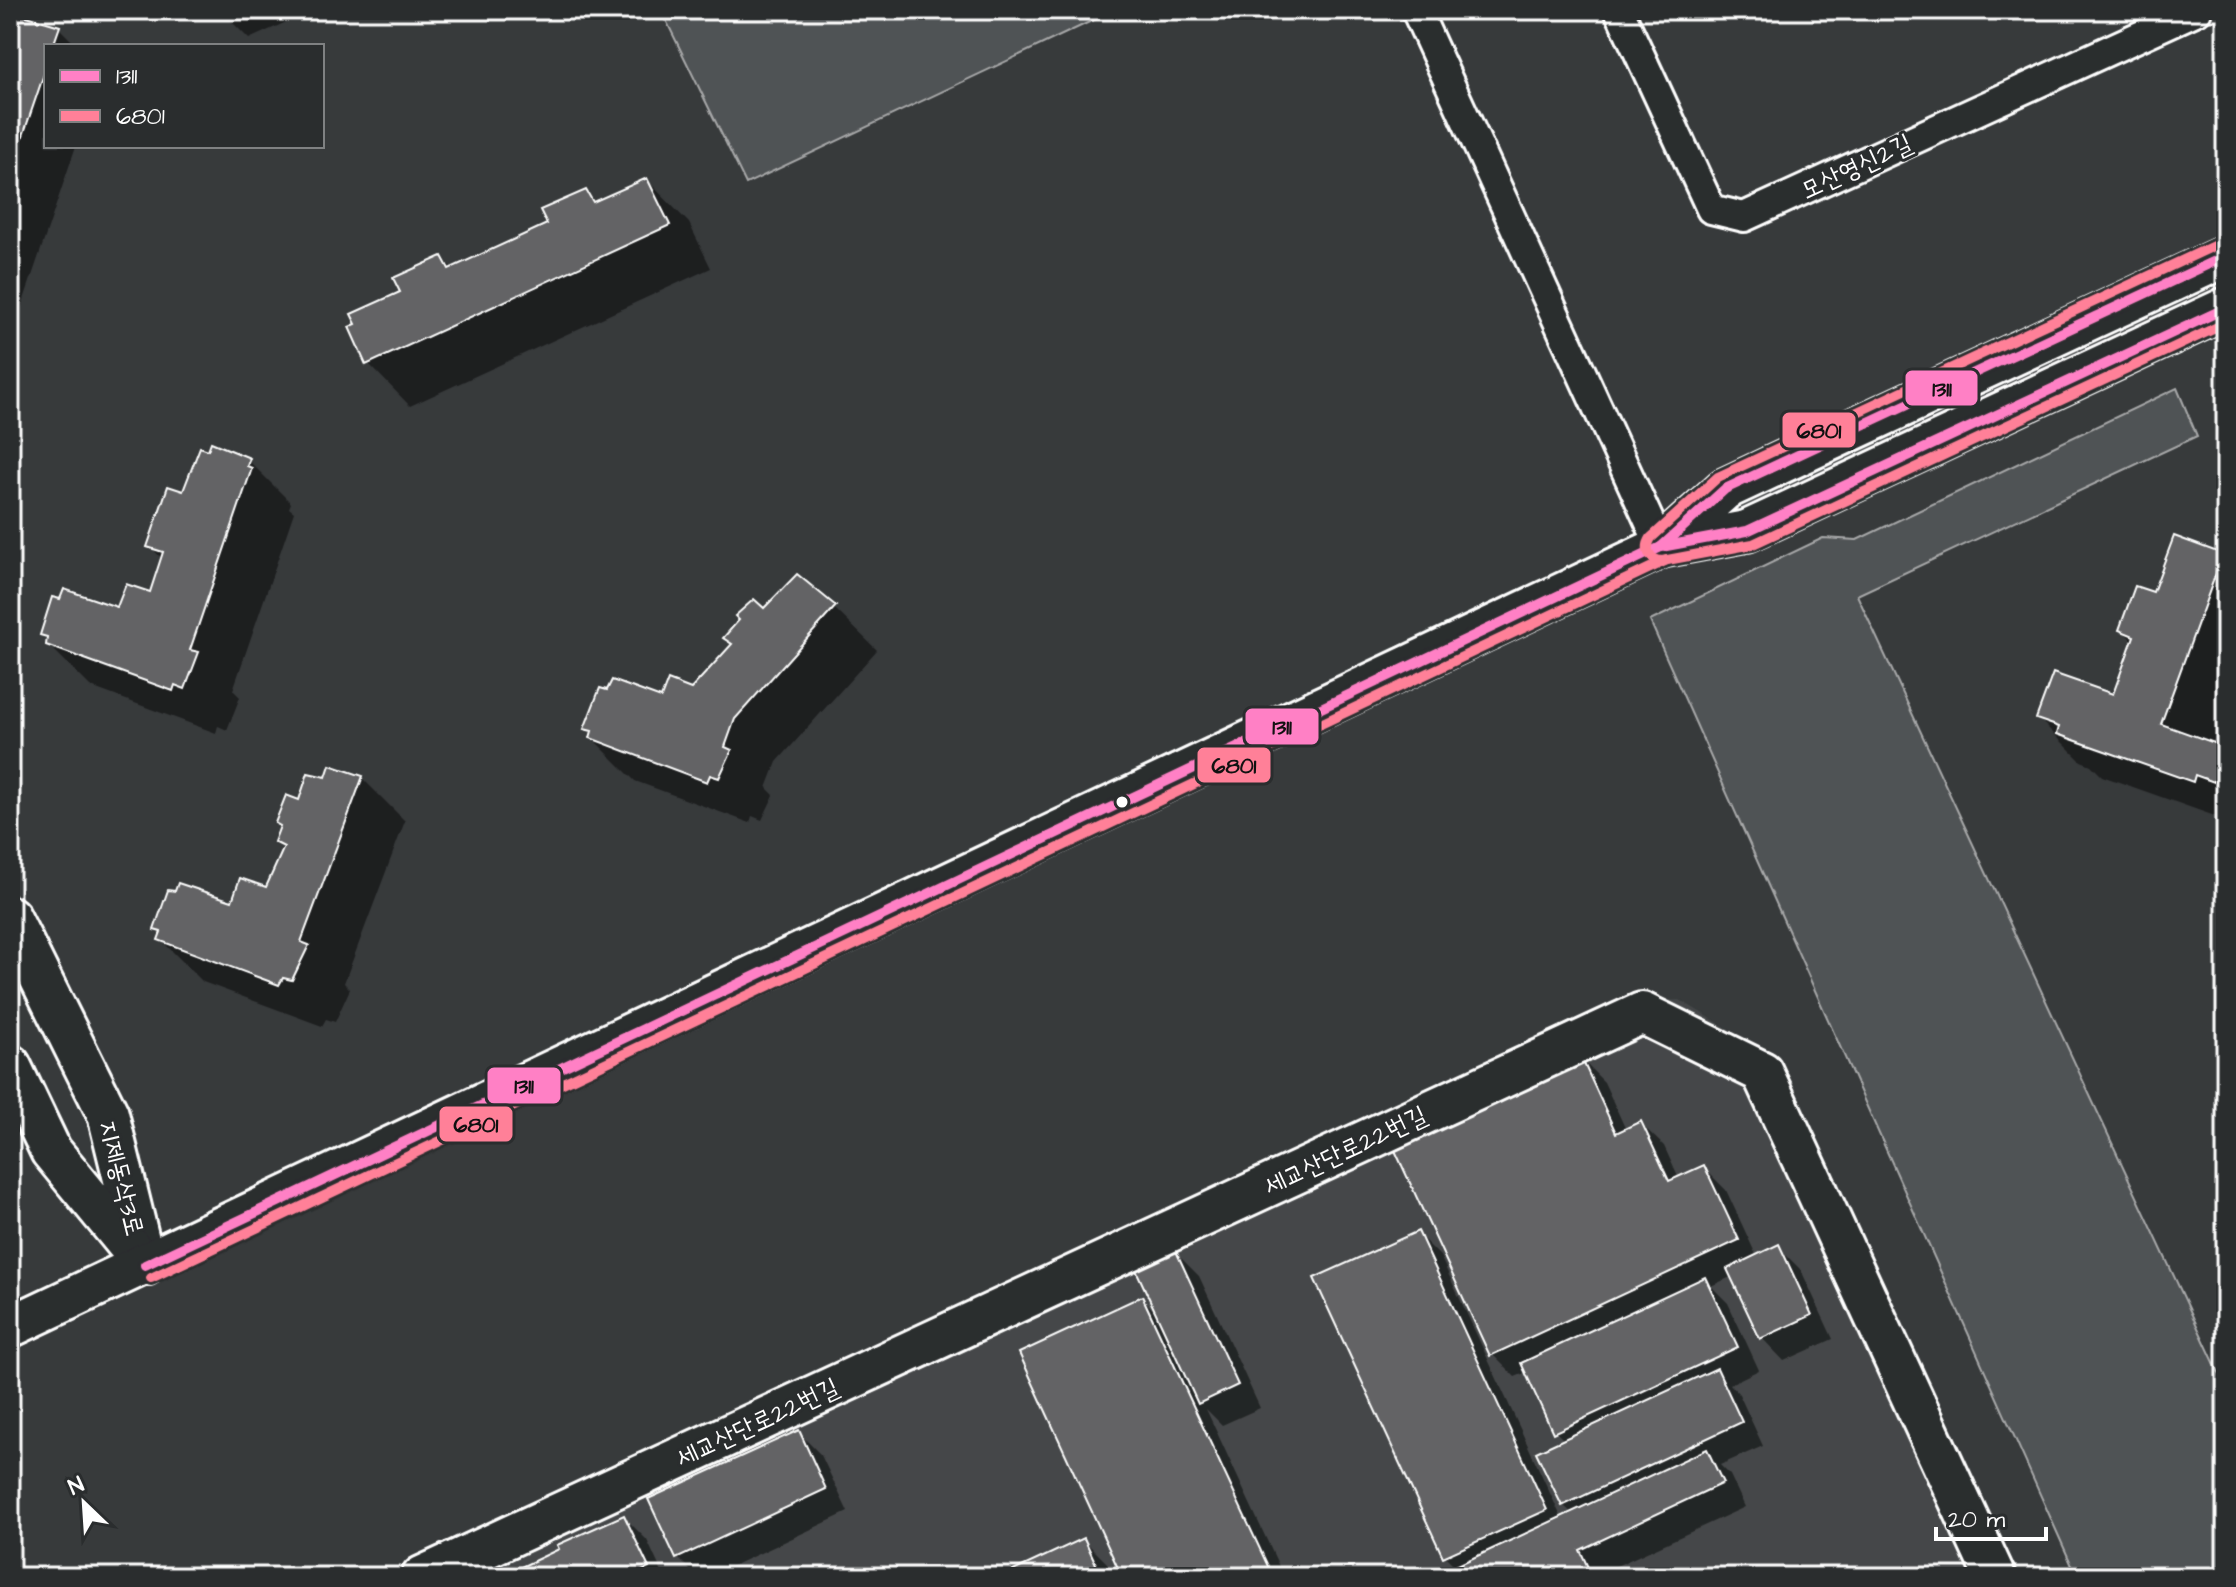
<svg xmlns="http://www.w3.org/2000/svg" width="2236" height="1587" font-family="'Architects Daughter','Poor Story',sans-serif">
<style>
.built{fill:#444748}
.green{fill:#505354;stroke:#a8a9aa;stroke-width:2}
.shadow{fill:#0007}
.building{fill:#636465;stroke:#fff;stroke-width:2}
.lines{fill:none;stroke-linecap:round;stroke-linejoin:round}
.street-casing{stroke:#fff;stroke-width:34}
.secondary-casing{stroke:#fff;stroke-width:46}
.street{stroke:#2a2d2e;stroke-width:28}
.secondary{stroke:#2a2d2e;stroke-width:40}
.bus-1-casing{stroke:#2a2d2e;stroke-width:16}
.bus-2-casing{stroke:#2a2d2e;stroke-width:16}
.bus-1{stroke:#ff80c5;stroke-width:10}
.bus-2{stroke:#ff8098;stroke-width:10}
.bus-dot{fill:#fff;stroke:#2a2d2e;stroke-width:3}
.labels{text-anchor:middle;stroke-width:6;stroke-linejoin:round;paint-order:stroke}
.street-label{font-size:26px;fill:#fff;stroke:#2a2d2e}
.line-badge{stroke:#2a2d2e;stroke-width:3}
.pale-badge-label{font-size:22px;text-anchor:middle;font-weight:bold;fill:#111}
</style>
<rect width="100%" height="100%" fill="#373a3b"/>
<filter id="ink" filterUnits="userSpaceOnUse"><feTurbulence type="fractalNoise" baseFrequency=".0125" numOctaves="2"/><feDisplacementMap in="SourceGraphic" scale="16" xChannelSelector="R" yChannelSelector="G"/><feConvolveMatrix kernelMatrix="1 2 1 2 8 2 1 2 1" color-interpolation-filters="sRGB"/></filter>
<g filter="url(#ink)">
<!-- built -->
<polygon class="built" points="1680,1000 1762,1049 1803,1130 2011,1577 394,1577 1619,1002"/>
<!-- green -->
<g class="green">
<polygon points="661,10 1115,10 746,184"/>
<polygon points="2177,388 2197,436 1857,595 2226,1388 2226,1577 2077,1577 1650,621 1823,538 1857,540"/>
</g>
<!-- shadow -->
<g class="shadow">
<polygon points="220,10 313,10 249,39"/>
<polygon points="10,21 59,28 77,46 46,46 46,146 76,146 10,341"/>
<polygon points="647,180 689,223 711,268 410,406 368,363 402,293 442,258 453,269 550,225 586,192 597,203"/>
<polygon points="248,460 291,503 289,508 294,512 233,690 240,697 227,730 218,726 216,733 91,687 48,644 48,641 42,634 119,609 151,594 162,559 150,546 184,493"/>
<polygon points="2222,555 2226,559 2226,705 2212,744 2226,750 2226,820 2102,776 2091,765 2081,761 2039,719 2114,696 2134,642 2122,630 2154,595"/>
<polygon points="834,608 877,650 777,762 767,788 774,795 762,820 752,816 750,823 635,781 592,738 593,734 587,728 691,692 764,611"/>
<polygon points="362,778 405,821 344,983 350,989 335,1022 326,1019 322,1026 203,982 160,939 162,935 157,929 267,890 285,850 276,842 300,802 327,779"/>
<polygon points="1581,1059 1604,1082 1626,1130 1641,1124 1664,1146 1679,1179 1703,1167 1726,1190 1757,1257 1778,1247 1801,1270 1833,1339 1784,1361 1762,1338 1733,1276 1711,1286 1728,1303 1759,1370 1730,1384 1739,1394 1763,1446 1720,1465 1730,1475 1745,1507 1601,1573 1603,1577 1437,1577 1457,1568 1445,1556 1317,1279 1417,1233 1440,1256 1562,1519 1573,1514 1563,1505 1565,1441 1555,1431 1527,1372 1515,1377 1492,1354"/>
<polygon points="1176,1253 1199,1276 1260,1408 1222,1425 1206,1409 1284,1577 1124,1577 1142,1298 1158,1315"/>
<polygon points="798,1432 821,1455 848,1512 709,1577 697,1577 678,1558"/>
<polygon points="624,1517 647,1540 664,1577 504,1577"/>
<polygon points="1084,1540 1107,1563 1113,1577 1018,1577"/>
</g>
<!-- building -->
<g class="building">
<polygon points="20,14 60,26 53,46 46,46 46,68 10,174 10,19 16,21"/>
<polygon points="647,178 670,225 366,365 349,327 356,324 351,314 400,292 393,278 442,256 449,269 547,224 540,210 586,190 593,202"/>
<polygon points="211,442 250,458 247,466 252,468 190,650 199,652 185,689 175,685 173,691 46,645 47,637 40,635 52,597 60,599 64,589 117,607 126,584 150,592 163,552 147,547 168,486 183,491 200,447 208,450"/>
<polygon points="2174,536 2223,554 2161,724 2226,747 2214,782 2195,775 2193,782 2057,734 2059,727 2036,719 2053,673 2113,694 2134,636 2119,630 2135,586 2153,592"/>
<polygon points="797,574 836,606 735,719 725,747 732,750 719,778 710,775 707,782 590,738 592,731 584,729 600,688 607,690 612,680 661,698 668,680 691,689 732,644 723,638 739,620 735,616 754,599 764,608"/>
<polygon points="330,765 363,776 301,942 309,945 292,980 283,978 279,985 158,940 161,932 154,930 168,890 175,891 178,883 232,901 240,878 266,887 284,847 274,842 280,826 275,823 286,795 299,800 308,773 326,777"/>
<polygon points="1581,1057 1616,1133 1641,1121 1669,1181 1704,1165 1739,1240 1490,1356 1392,1144"/>
<polygon points="2226,1064 2226,1086 2219,1083"/>
<polygon points="1418,1231 1547,1510 1443,1557 1314,1278"/>
<polygon points="1779,1244 1812,1315 1760,1339 1727,1269"/>
<polygon points="1176,1251 1238,1385 1198,1404 1136,1270"/>
<polygon points="1705,1277 1738,1347 1553,1433 1521,1363"/>
<polygon points="1142,1296 1273,1577 1122,1577 1019,1353"/>
<polygon points="1717,1368 1742,1422 1562,1506 1536,1452"/>
<polygon points="799,1430 826,1489 676,1559 648,1499"/>
<polygon points="1707,1449 1723,1483 1580,1550 1591,1574 1585,1577 1432,1577"/>
<polygon points="624,1515 649,1568 642,1571 644,1577 500,1577 559,1549 557,1545"/>
<polygon points="1084,1538 1102,1577 1016,1577 1013,1571"/>
</g>
<g class="lines">
<!-- street casing -->
<g class="street-casing">
<g id="street">
<polyline points="1416,10 1661,547"/>
<polyline points="1619,10 1711,209 1744,217 2197,10"/>
</g>
</g>
<!-- secondary casing -->
<g class="secondary-casing">
<g id="secondary">
<polyline points="2226,256 1725,489 1661,547 1747,531 2226,308"/>
<polyline points="10,917 108,1114 145,1265"/>
<polyline points="10,1065 51,1151 138,1257"/>
<polyline points="10,1327 1661,547"/>
<polyline points="422,1577 1642,1013 1762,1072 1995,1577"/>
</g>
</g>
<!-- street -->
<use href="#street" class="street"/>
<!-- secondary -->
<use href="#secondary" class="secondary"/>
<!-- bus-1 casing -->
<g class="bus-1-casing">
<g id="bus-1">
<polyline points="2226,256 1725,489 1661,547 1747,531 2226,308"/>
<polyline points="145,1265 1661,547"/>
</g>
</g>
<!-- bus-2 casing -->
<g class="bus-2-casing">
<g id="bus-2">
<path d="M2220 243 1718 477 1651 538C1644 549 1649 560 1662 561L1753 544 2226 323"/>
<polyline points="151,1278 1667,560"/>
</g>
</g>
<!-- bus-1 -->
<use href="#bus-1" class="bus-1"/>
<!-- bus-2 -->
<use href="#bus-2" class="bus-2"/>
</g>
</g>
<!-- markers -->
<circle class="bus-dot" cx="1122" cy="802" r="7"/>
<g class="labels">
<!-- street labels -->
<g class="street-label">
<text transform="translate(1856 166) rotate(-25)" y="9">모산영신2길</text>
<text transform="translate(1345 1150) rotate(-25)" y="9">세교산단로22번길</text>
<text transform="translate(122 1178) rotate(76)" y="9">지제동삭3로</text>
<text transform="translate(757 1422) rotate(-25)" y="9">세교산단로22번길</text>
</g>
</g>
<g class="line-badge">
<rect x="1904" y="369" width="75" height="38" rx="8" fill="#ff80c5"/>
<rect x="1781" y="411" width="76" height="38" rx="8" fill="#ff8098"/>
<rect x="1244" y="707" width="76" height="39" rx="8" fill="#ff80c5"/>
<rect x="1196" y="746" width="76" height="38" rx="8" fill="#ff8098"/>
<rect x="486" y="1066" width="76" height="39" rx="8" fill="#ff80c5"/>
<rect x="438" y="1105" width="76" height="38" rx="8" fill="#ff8098"/>
</g>
<g class="pale-badge-label">
<text x="1942" y="396">1311</text>
<text x="1819" y="438">6801</text>
<text x="1282" y="734">1311</text>
<text x="1234" y="773">6801</text>
<text x="524" y="1093">1311</text>
<text x="476" y="1132">6801</text>
</g>
<!-- margin -->
<rect width="2236" height="1587" fill="none" stroke="#2a2d2e" stroke-width="40"/>
<rect x="20" y="20" width="2196" height="1547" fill="none" stroke="#fff" stroke-width="3" filter="url(#ink)"/>
<!-- legend -->
<rect x="44" y="44" width="280" height="104" fill="#2a2d2e" stroke="#7f8182" stroke-width="2"/>
<rect x="60" y="70" width="40" height="12" fill="#ff80c5" stroke="#7f8182" stroke-width="2"/>
<text x="116" y="84" font-size="24" fill="#ffffff">1311</text>
<rect x="60" y="110" width="40" height="12" fill="#ff8098" stroke="#7f8182" stroke-width="2"/>
<text x="116" y="124" font-size="24" fill="#ffffff">6801</text>
<!-- north arrow -->
<g transform="translate(84 1503) rotate(335)" stroke="#2a2d2e" stroke-width="6" paint-order="stroke">
<path d="M0-6L14 30L0 20L-14 30Z" fill="#ffffff"/>
<text y="-12" font-size="22" font-weight="bold" text-anchor="middle" fill="#ffffff">N</text>
</g>
<!-- scale -->
<path d="M1936 1527v12h110v-12" fill="none" stroke="#ffffff" stroke-width="4"/>
<text x="1948" y="1527" font-size="24" fill="#ffffff" stroke="#2a2d2e" stroke-width="6" paint-order="stroke">20 m</text>
</svg>
